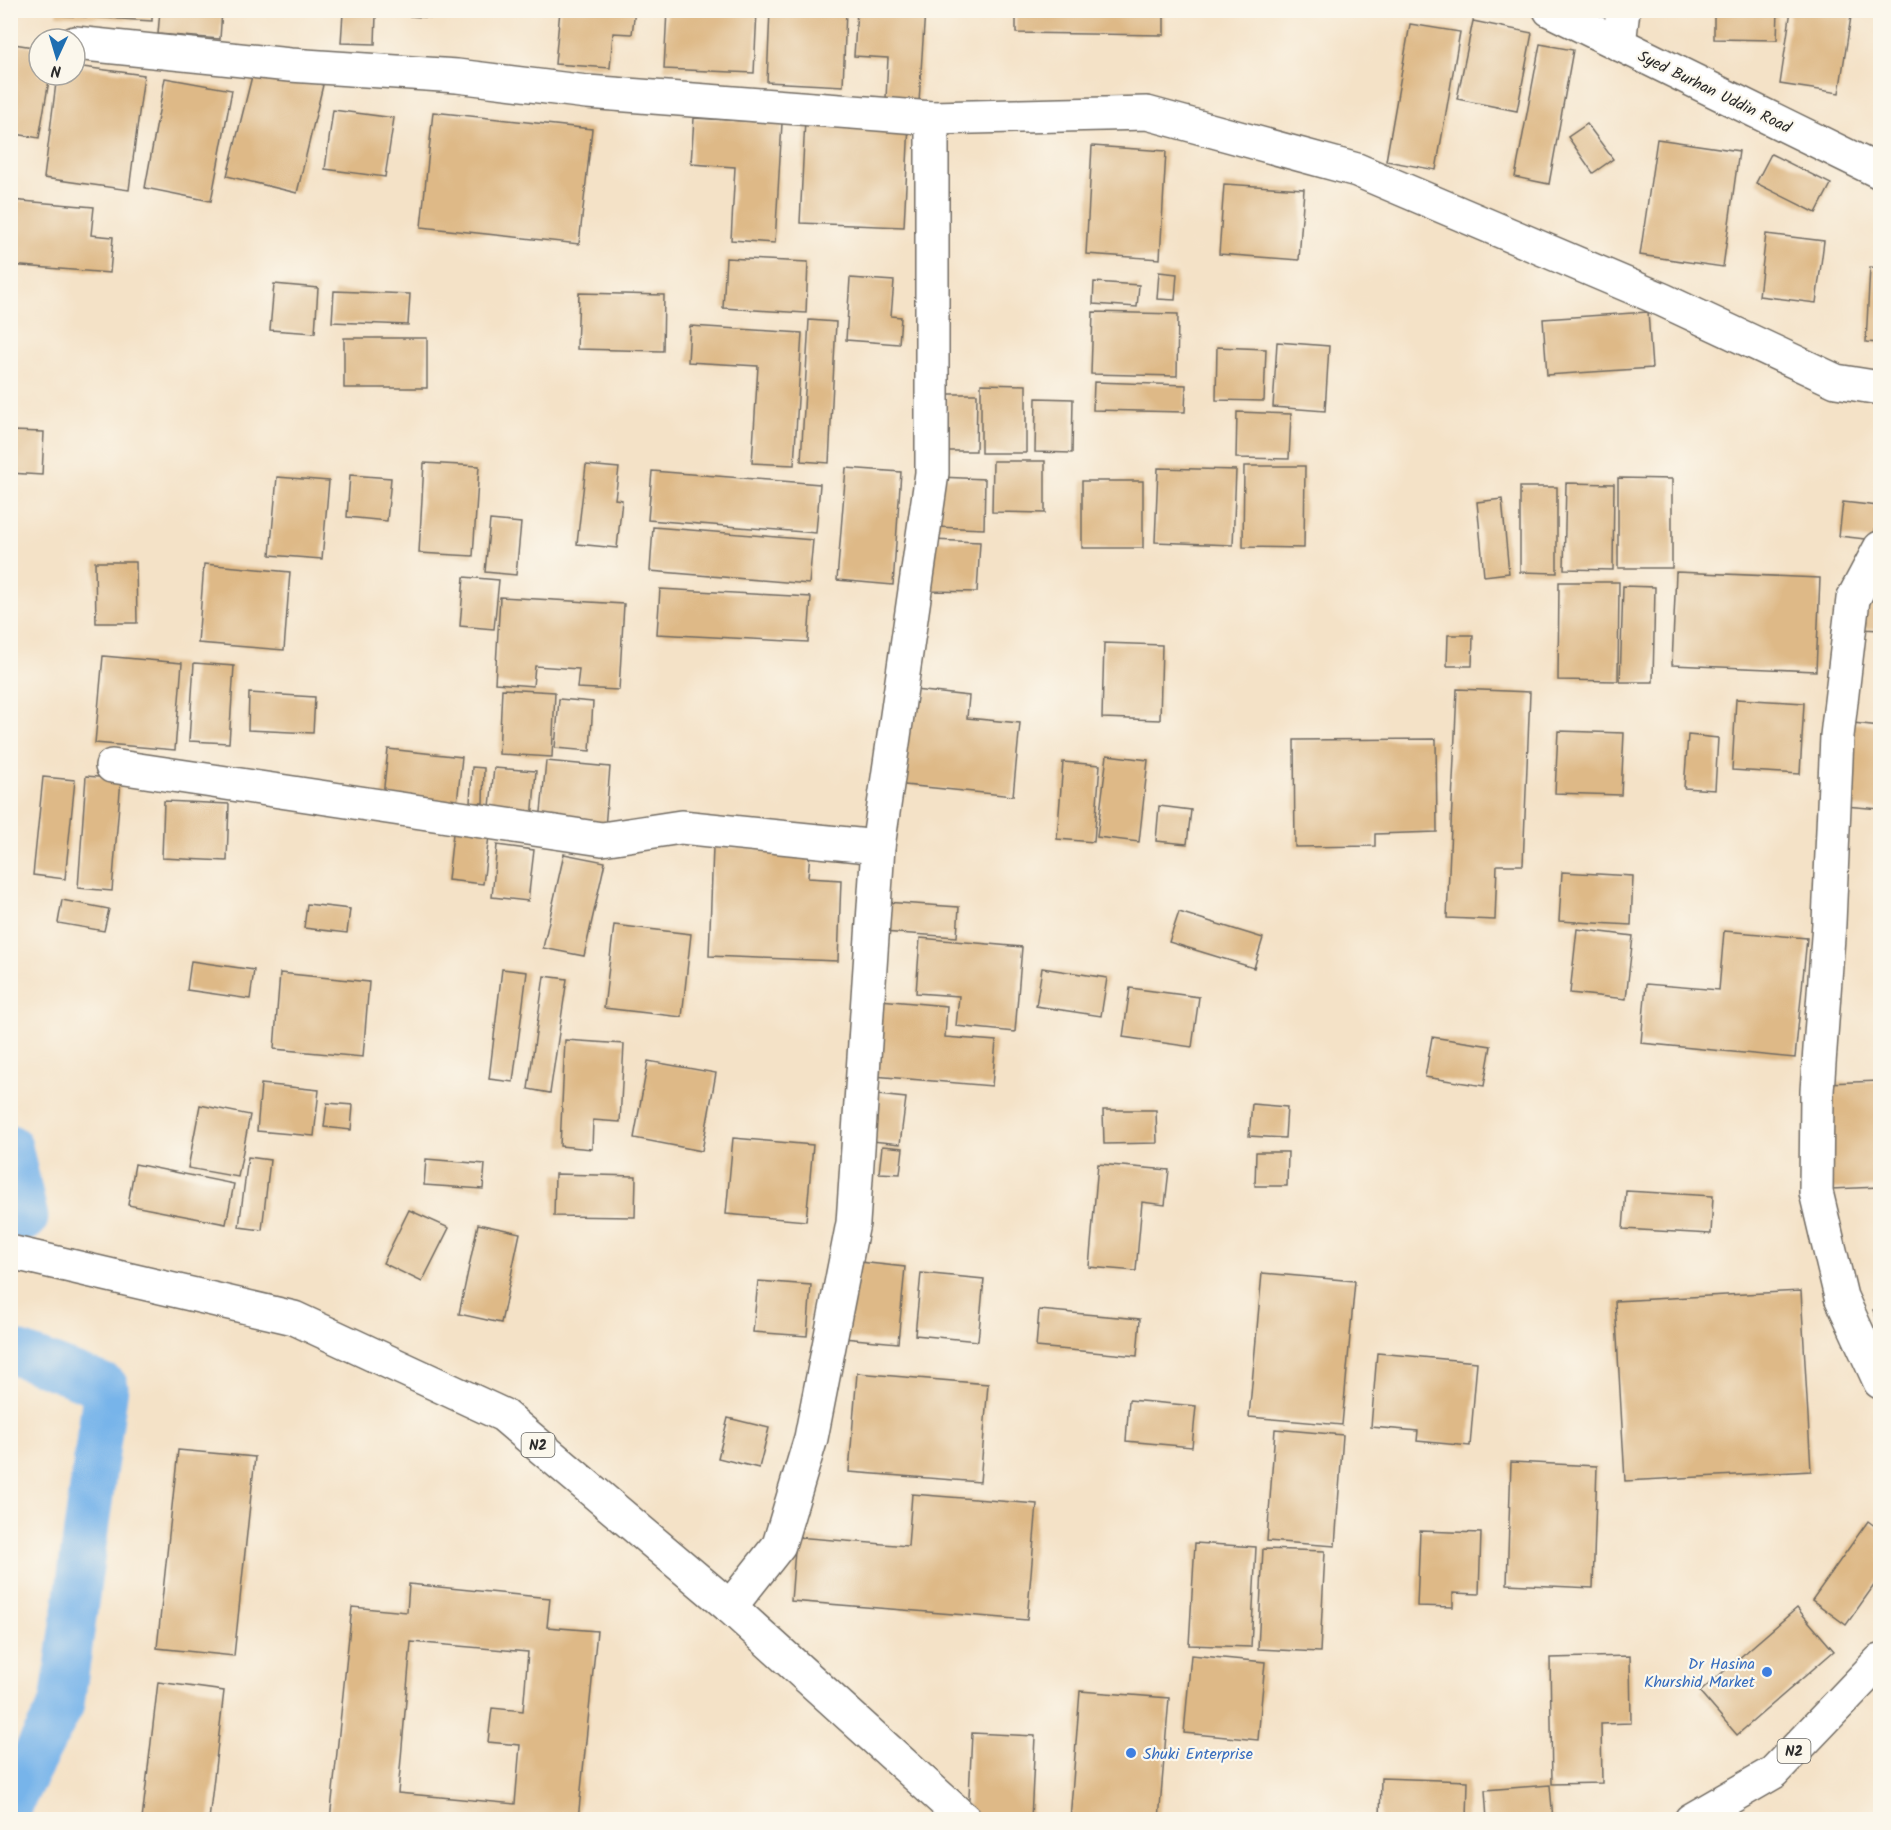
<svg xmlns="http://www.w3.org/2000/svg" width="1891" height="1830" font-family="Kalam,sans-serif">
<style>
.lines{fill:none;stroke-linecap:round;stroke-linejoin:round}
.canal{stroke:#77b4ea;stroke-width:45}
.building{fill:#deb987;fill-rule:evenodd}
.minor-casing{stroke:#716b62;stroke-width:36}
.highway-casing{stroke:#716b62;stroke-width:36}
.minor{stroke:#fff;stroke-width:33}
.highway{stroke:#fff;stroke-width:33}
.shop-dot{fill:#3f7fe0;stroke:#fbf7ec;stroke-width:2}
.labels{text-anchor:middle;stroke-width:4.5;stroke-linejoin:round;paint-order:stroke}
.shield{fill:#fbf7ec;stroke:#696865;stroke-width:1.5}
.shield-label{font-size:15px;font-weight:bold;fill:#2b2b2b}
.street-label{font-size:16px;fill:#2b2b2b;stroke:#fbf7ec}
.shop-label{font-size:16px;fill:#366cbe;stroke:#fbf7ec;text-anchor:end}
</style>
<rect width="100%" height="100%" fill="#fbf7ec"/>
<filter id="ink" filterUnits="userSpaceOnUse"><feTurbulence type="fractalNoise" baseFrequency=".0167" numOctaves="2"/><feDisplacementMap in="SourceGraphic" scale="12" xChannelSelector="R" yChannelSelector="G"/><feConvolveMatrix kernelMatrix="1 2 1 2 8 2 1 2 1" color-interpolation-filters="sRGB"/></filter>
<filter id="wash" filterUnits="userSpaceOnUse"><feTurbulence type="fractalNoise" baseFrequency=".008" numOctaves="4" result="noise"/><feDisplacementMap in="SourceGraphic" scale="24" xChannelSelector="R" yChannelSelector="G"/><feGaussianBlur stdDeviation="1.35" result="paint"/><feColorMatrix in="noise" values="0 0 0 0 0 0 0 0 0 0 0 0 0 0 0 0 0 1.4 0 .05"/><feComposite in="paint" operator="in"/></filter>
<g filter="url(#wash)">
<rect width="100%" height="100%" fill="#f4e2c7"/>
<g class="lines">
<!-- canal -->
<g class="canal">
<polyline points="10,1147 26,1218"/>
<polyline points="10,1351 106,1387 62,1704 10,1804"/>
</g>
</g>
<g id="blocks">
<!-- building -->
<g class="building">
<polygon points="57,10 152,10 152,21 57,15"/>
<polygon points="160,10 222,10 220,39 158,34"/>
<polygon points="395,10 437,10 437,18 395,15"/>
<polygon points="560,10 635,10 632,34 613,33 610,68 555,64"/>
<polygon points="667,10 757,10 754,73 664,69"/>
<polygon points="770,10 846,10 843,86 767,82"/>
<polygon points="857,10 925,10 919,102 886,99 888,58 854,56"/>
<polygon points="1016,10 1164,10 1164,35 1016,33"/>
<polygon points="1714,10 1778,10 1777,40 1714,39"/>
<polygon points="1791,10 1852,10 1839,93 1780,84"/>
<polygon points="343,13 376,14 375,44 341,43"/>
<polygon points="1473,21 1532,33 1517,111 1457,99"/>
<polygon points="1410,24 1460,32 1436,170 1386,161"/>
<polygon points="14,44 39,48 39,75 50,75 39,138 10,133 10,64"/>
<polygon points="1540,44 1573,50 1549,184 1515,177"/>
<polygon points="75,66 144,75 129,190 44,178 57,75 75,75"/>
<polygon points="254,68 323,85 297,193 227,176"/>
<polygon points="165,78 232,90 211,201 145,188"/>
<polygon points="333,110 394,118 385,177 325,169"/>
<polygon points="433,112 592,129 579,244 421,227"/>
<polygon points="694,118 782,123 775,243 731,240 735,167 691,164"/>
<polygon points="805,119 909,123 904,227 800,223"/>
<polygon points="1587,124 1613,159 1593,173 1568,137"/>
<polygon points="1657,139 1739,151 1723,267 1640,255"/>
<polygon points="1092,146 1166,151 1160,259 1086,254"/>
<polygon points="1771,154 1831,184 1816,213 1756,183"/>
<polygon points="1224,184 1304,189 1299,260 1219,254"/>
<polygon points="10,200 94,207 91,235 113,237 110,273 10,265"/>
<polygon points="1766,234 1824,241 1816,303 1759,296"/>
<polygon points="726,258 808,262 806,313 723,308"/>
<polygon points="1870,267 1880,268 1880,343 1866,342"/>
<polygon points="1159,272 1177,274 1175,300 1157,299"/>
<polygon points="850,278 894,281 891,316 901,317 899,344 846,340"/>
<polygon points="1094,282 1139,285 1137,307 1093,304"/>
<polygon points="274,284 318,288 315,333 270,330"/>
<polygon points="334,291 410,294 408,325 332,322"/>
<polygon points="579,293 664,295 663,351 577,349"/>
<polygon points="1093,312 1178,314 1177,376 1091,374"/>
<polygon points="1648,312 1652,368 1547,375 1543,319"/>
<polygon points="809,320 836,322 829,463 801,461"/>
<polygon points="690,326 802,333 794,465 752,463 758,366 688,362"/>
<rect x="344" y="338" width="83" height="50"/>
<polygon points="1277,342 1329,346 1325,411 1273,407"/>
<polygon points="1217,347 1266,349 1264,401 1216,400"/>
<polygon points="1094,382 1186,385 1185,412 1093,410"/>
<polygon points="981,384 1026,385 1026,453 981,453"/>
<polygon points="946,394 977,394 976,451 946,451"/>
<polygon points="1036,398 1073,399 1072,453 1035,452"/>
<polygon points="1237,412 1291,414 1289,459 1236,458"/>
<polygon points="10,431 44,432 42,475 10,473"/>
<polygon points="993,461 1045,461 1045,513 992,512"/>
<polygon points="424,463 479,466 473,556 419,553"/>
<polygon points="586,465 619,468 615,499 622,500 617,548 577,544"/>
<polygon points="1244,466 1305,466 1304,548 1243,547"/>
<polygon points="846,468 901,472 893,585 837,580"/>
<polygon points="1158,468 1236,470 1233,545 1155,542"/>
<polygon points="652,471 820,484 816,533 648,520"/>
<polygon points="350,475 391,478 387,521 347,517"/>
<polygon points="277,477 329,481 322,559 270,555"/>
<polygon points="939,477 985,479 984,529 936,527"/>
<polygon points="1618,478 1672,479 1672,568 1618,568"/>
<rect x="1082" y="481" width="61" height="67"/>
<polygon points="1566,483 1614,484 1613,570 1564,569"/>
<polygon points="1520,487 1557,487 1557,573 1520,572"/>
<polygon points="1502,499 1509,573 1484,576 1477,502"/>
<polygon points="1843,502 1878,506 1874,540 1839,536"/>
<polygon points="490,520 521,523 516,575 485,572"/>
<polygon points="653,527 813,540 809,584 650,571"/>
<polygon points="932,540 980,542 977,592 931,591"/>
<polygon points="95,562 136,562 137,623 96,623"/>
<polygon points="204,564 290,572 284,650 198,643"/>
<polygon points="1676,572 1820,578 1816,671 1672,665"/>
<polygon points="464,577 499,580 494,629 460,626"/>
<polygon points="1866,579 1880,580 1880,630 1862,629"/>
<polygon points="1559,582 1619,582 1618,681 1558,680"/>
<polygon points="1623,586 1655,587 1653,682 1620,682"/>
<polygon points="660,589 811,597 808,642 657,634"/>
<polygon points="500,597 624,604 619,690 577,688 579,669 535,666 533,686 495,683"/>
<polygon points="1448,635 1473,635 1472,666 1447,666"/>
<polygon points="1104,643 1162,645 1160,720 1102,718"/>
<polygon points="103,656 182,663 175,750 95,743"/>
<polygon points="194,663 234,666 229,743 189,741"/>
<polygon points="502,689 555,692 552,757 499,754"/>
<polygon points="905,689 969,696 967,718 1020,723 1013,796 895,784"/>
<polygon points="1457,689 1530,692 1523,865 1497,865 1495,920 1447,918"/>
<polygon points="249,693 315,697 313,733 248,730"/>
<polygon points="559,699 593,702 590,751 555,748"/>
<polygon points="1736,699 1804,703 1800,774 1732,770"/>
<polygon points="1853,723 1880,726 1880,809 1845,806"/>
<polygon points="1558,731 1624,733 1621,795 1555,793"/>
<polygon points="1688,735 1718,738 1715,790 1684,788"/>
<polygon points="1436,739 1437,832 1375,834 1375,846 1295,847 1294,740"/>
<polygon points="388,749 462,757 457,803 383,796"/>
<polygon points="1107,755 1148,760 1139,842 1097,837"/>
<polygon points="546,761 610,767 605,828 540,822"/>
<polygon points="1063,762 1100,765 1094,842 1057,839"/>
<polygon points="472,767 484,768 483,803 470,803"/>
<polygon points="494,768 536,771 532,820 489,816"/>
<polygon points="86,776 121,779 112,891 78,888"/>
<polygon points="43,777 75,780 65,879 33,875"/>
<polygon points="164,801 229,804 227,861 162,858"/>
<polygon points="1159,806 1191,810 1187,844 1156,841"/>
<polygon points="454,824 490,828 483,884 448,880"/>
<polygon points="497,845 534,850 528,901 492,897"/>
<polygon points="713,847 810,851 808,878 841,880 838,961 709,956"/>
<polygon points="564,854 605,862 584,956 543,948"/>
<polygon points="1562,872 1633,876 1631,925 1559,921"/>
<polygon points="62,900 109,909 104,931 58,923"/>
<polygon points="884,902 959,907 957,937 882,932"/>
<polygon points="307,904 350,909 347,933 304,928"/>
<polygon points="1179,912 1263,938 1254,968 1169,942"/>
<polygon points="614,925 691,934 682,1017 604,1008"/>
<polygon points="1577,929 1633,936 1626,999 1570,993"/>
<polygon points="1724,931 1807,938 1795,1058 1641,1043 1646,984 1719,990"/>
<polygon points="920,938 1022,947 1015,1032 956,1026 959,996 916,993"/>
<polygon points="191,961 254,970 250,999 187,990"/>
<polygon points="1042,968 1107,978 1101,1016 1036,1006"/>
<polygon points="502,969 527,972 513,1082 489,1079"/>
<polygon points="280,973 369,982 363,1057 274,1049"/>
<polygon points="544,976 567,979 550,1093 528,1089"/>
<polygon points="1130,988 1199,997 1192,1047 1123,1037"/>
<polygon points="880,1000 947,1006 945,1037 996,1041 992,1086 874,1076"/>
<polygon points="1432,1037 1491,1046 1484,1086 1425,1077"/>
<polygon points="565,1040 624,1044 620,1122 593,1120 592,1149 560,1146"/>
<polygon points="648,1061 716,1073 702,1151 634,1138"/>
<polygon points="1880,1081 1880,1187 1831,1189 1827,1083"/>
<polygon points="261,1084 319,1090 314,1136 257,1131"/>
<polygon points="868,1094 906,1098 900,1144 863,1140"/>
<polygon points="327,1103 353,1105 351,1130 324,1127"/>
<polygon points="1252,1104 1287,1107 1285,1138 1249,1136"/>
<polygon points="200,1105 250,1115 238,1177 188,1168"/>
<polygon points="1103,1110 1156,1110 1157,1143 1104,1144"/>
<polygon points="733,1138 813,1145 806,1221 726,1214"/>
<polygon points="882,1146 903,1148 900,1174 879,1173"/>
<polygon points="1256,1152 1288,1152 1287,1186 1255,1186"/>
<polygon points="248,1157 270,1160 262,1230 239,1227"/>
<polygon points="426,1159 485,1164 483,1189 424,1185"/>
<polygon points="135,1164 234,1184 226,1224 128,1205"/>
<polygon points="1098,1164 1169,1170 1165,1205 1142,1202 1136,1271 1089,1267"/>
<polygon points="555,1174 636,1176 635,1217 554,1216"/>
<polygon points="1626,1191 1713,1196 1711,1234 1623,1229"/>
<polygon points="409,1210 449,1228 422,1282 383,1263"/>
<polygon points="478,1224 520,1233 501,1323 459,1314"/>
<polygon points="850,1261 905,1267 898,1343 843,1338"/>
<polygon points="921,1273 984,1279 978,1341 915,1335"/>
<polygon points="1262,1273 1355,1281 1342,1425 1249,1417"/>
<polygon points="758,1281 811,1285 807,1336 753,1332"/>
<polygon points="1801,1291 1811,1471 1625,1481 1615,1301"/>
<polygon points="1880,1307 1880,1327 1873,1310"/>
<polygon points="1039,1310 1140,1319 1137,1356 1036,1347"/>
<polygon points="1377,1353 1477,1362 1470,1446 1417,1441 1418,1431 1371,1427"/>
<polygon points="857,1373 988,1384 980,1482 849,1472"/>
<polygon points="1129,1400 1196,1406 1192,1447 1126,1441"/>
<polygon points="728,1418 769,1428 759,1468 718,1458"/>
<polygon points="1275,1429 1343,1435 1335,1546 1267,1541"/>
<polygon points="178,1450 255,1457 234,1656 157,1648"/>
<polygon points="1511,1462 1597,1466 1593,1588 1507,1584"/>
<polygon points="912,1494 1037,1504 1027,1620 791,1601 796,1537 908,1546"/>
<polygon points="1868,1521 1880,1530 1880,1577 1846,1625 1812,1600"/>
<polygon points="1420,1531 1481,1533 1479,1594 1453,1593 1453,1607 1417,1606"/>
<polygon points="1195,1543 1256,1547 1251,1647 1189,1645"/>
<polygon points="1263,1549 1325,1551 1320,1652 1258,1649"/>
<path d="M409 1584 550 1598 547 1627 597 1631 578 1820H330L352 1607 407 1612ZM411 1642 528 1652 523 1711 492 1708 488 1742 520 1745 515 1804 398 1793Z"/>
<polygon points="1797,1608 1834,1651 1737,1735 1700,1692"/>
<polygon points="1191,1655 1265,1662 1258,1740 1184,1733"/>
<polygon points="1630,1656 1631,1723 1601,1724 1602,1783 1552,1784 1550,1658"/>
<polygon points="158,1682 224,1691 209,1820 142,1820"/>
<polygon points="1080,1691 1169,1698 1159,1820 1070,1820"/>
<polygon points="972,1733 1035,1736 1031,1820 968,1818"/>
<polygon points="1381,1778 1468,1781 1467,1820 1380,1820"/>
<polygon points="1550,1785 1553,1820 1487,1820 1485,1790"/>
</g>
</g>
</g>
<g filter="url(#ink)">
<use href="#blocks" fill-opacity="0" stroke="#716b62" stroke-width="1.5"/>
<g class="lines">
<!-- minor casing -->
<g class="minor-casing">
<g id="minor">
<polyline points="1550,10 1880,172"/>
<polyline points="75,43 290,65 457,76 587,92 932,118 1147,113 1357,170 1663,300 1836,381 1880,388"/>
<polyline points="1619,44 1623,10"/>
<polyline points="1880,548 1853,599 1837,736 1829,923 1817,1091 1816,1192 1841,1297 1880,1382"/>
<polyline points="112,766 602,839 681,827 878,847"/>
<polyline points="730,1607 779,1545 811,1438 853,1223 878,847 932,473 932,118"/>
</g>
</g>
<!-- highway casing -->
<g class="highway-casing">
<g id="highway">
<polyline points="10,1252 294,1318 503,1415 730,1607 965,1820"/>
<polyline points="1691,1820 1774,1772 1880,1661"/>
</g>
</g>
<!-- minor -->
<use href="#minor" class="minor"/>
<!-- highway -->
<use href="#highway" class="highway"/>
</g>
</g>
<!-- markers -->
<g class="shop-dot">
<circle cx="1767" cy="1672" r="6"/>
<circle cx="1131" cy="1753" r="6"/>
</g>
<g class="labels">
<!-- shield labels -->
<g class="shield">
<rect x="521.5" y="1433" width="33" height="24" rx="4.5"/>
<rect x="1777.5" y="1739" width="33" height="24" rx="4.5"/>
</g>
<g class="shield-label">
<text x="538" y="1450">N2</text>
<text x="1794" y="1756">N2</text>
</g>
<!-- street labels -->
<g class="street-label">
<text transform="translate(1715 91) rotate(26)" y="6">Syed Burhan Uddin Road</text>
</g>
<!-- shop labels -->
<g class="shop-label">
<text x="1755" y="1669">Dr Hasina<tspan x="1755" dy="18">Khurshid Market</tspan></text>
<text x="1143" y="1759" text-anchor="start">Shuki Enterprise</text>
</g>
</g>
<!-- margin -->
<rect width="1891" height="1830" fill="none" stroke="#fbf7ec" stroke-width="36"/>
<!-- north arrow -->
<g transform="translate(57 57) rotate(184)"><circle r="28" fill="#fbf7ec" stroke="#a8a59f" stroke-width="1.5"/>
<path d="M0-4.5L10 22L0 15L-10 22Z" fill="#1f6fb2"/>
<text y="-9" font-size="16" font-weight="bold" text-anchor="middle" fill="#2b2b2b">N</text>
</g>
</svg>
